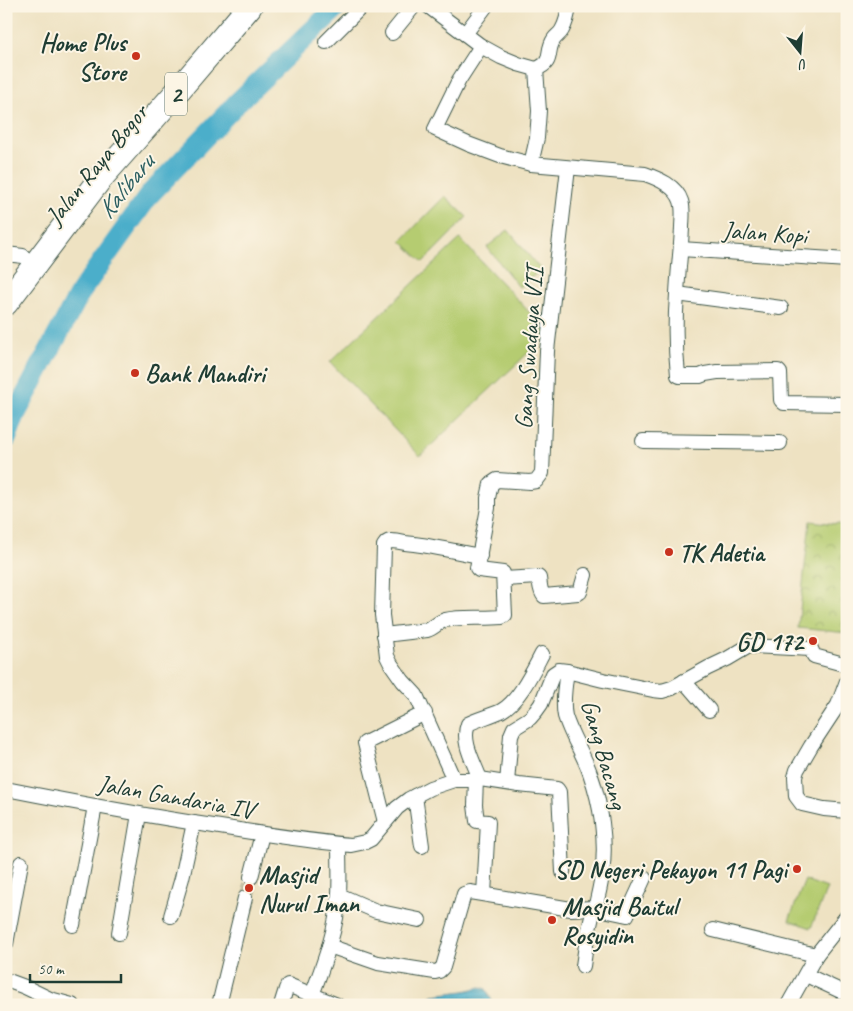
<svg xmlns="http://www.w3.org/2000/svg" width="853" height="1011" font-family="Caveat,sans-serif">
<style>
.park{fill:url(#park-crowns);stroke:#6a8452}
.pitch{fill:#b5cc71;stroke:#6a8452}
.water{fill:url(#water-rules);stroke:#35767f}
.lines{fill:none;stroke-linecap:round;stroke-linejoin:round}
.river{stroke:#4baeca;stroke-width:21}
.street-tunnel{stroke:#c5c1a6;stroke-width:14;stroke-dasharray:14 7;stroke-linecap:butt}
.street-casing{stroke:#3e5649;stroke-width:16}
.highway-casing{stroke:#3e5649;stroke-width:26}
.street{stroke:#fff;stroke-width:14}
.highway{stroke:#fff;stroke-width:24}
.poi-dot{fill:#c8321e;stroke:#fcf5e5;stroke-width:2}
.labels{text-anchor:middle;stroke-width:4;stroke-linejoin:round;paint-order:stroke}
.shield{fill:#fcf5e5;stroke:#617469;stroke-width:1}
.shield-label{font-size:24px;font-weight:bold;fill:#1f3d34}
.poi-label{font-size:25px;font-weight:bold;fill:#1f3d34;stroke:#fcf5e5;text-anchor:start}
.street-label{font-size:25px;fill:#1f3d34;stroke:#fcf5e5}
.water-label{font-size:26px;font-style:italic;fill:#2c5f61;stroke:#fcf5e5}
</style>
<defs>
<pattern id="park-crowns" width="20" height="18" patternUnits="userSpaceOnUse" patternTransform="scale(1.25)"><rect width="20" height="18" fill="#b5cc71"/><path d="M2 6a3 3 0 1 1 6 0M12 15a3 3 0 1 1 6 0" fill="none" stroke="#93a75e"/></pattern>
<pattern id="water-rules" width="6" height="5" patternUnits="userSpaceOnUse" patternTransform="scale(1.25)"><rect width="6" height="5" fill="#4baeca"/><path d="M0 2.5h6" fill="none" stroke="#3e8fa5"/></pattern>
</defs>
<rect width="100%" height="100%" fill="#fcf5e5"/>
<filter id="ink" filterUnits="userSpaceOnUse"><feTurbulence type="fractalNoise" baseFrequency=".02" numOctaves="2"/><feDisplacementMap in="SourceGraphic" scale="10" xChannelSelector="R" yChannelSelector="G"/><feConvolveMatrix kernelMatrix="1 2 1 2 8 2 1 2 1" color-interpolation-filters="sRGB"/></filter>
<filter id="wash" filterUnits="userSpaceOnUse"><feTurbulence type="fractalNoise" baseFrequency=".0096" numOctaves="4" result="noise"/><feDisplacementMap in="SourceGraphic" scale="20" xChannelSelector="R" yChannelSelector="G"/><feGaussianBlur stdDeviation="1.12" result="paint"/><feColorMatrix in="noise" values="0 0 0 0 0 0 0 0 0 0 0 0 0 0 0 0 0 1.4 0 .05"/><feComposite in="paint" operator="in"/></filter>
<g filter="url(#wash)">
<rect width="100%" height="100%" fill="#eee2c2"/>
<!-- park -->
<polygon class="park" points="810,521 847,525 847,633 798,628"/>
<!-- pitch -->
<g class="pitch">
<polygon points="445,196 467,217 423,262 401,241"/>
<polygon points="508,230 541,270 519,287 487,247"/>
<polygon points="460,239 549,333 420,456 330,362"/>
<polygon points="805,880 827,888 811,928 789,920"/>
</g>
<!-- water -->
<polygon class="water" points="481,987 486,989 494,1005 423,1005 424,1002 433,995 464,991"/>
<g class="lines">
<!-- river -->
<polyline class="river" points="6,439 15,415 81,291 150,194 239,101 338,6"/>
</g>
</g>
<g filter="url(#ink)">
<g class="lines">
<!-- street-tunnel -->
<polyline class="street-tunnel" points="245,898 251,877"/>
<!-- street casing -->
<g class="street-casing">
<g id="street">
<polyline points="428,6 481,46 501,57 518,64 536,69"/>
<polyline points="392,33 414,6"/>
<polyline points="465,34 486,6"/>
<polyline points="326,42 362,6"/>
<path d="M481 46 459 80 435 129 468 144 500 156 531 164 645 174C659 179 676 186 681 201 684 210 682 220 682 228 681 250 678 272 677 294 675 321 675 348 678 375L680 376H700L705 374 717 372 778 371 780 373 781 400 784 403 847 404"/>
<path d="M536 69C555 62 545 52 554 39 556 36 560 34 562 30 566 23 568 14 569 6"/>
<polyline points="531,164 537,138 539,111 536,69"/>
<polyline points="681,249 847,260"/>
<polyline points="6,254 23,256"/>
<polyline points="677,294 781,308"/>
<polyline points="643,441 780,443"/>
<path d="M504 579 538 577 539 578C540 584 540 592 544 596L578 593 580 592 585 575"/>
<path d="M384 635 427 630C434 628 438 622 445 620 462 616 484 619 502 617L505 615 503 573 479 570 477 568 488 508V498L491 484 497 480 530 482 536 481 542 473 547 351 568 168"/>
<path d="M567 671C565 684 562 703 565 716 571 736 583 753 590 773 601 804 607 841 602 874 601 885 598 895 596 905L594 908 587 938 583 966"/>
<polyline points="684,681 709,710"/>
<polyline points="847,681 838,705 811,746 797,770 795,777 796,796 802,804 824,809 847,811"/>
<path d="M480 779C474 762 461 742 468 724 478 719 490 716 501 711 519 701 533 671 542 654"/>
<path d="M454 780 416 695 403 681 391 664 387 656 382 615 384 546C386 543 386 542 390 541 395 541 401 542 405 543 431 545 455 552 480 556"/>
<polyline points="476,780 475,805 477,821 488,822 484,894"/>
<polyline points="507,783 511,735 514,728 530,718 536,711 541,704 553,674 559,670 567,671 603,680 653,690 662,691 672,688 708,668 727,659 749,646 811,649 814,656 847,665"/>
<path d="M6 789C77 803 148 816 220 827 263 834 307 841 351 845L365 842 371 839 397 808 409 799 430 788 454 780H476L480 779 519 785 557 789 559 792 563 872"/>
<polyline points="415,796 422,846"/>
<polyline points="385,822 365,743 425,713"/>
<polyline points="251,877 262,834"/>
<polyline points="339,895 376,911 419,920"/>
<polyline points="171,916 182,878 194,823"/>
<polyline points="73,925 95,806"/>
<polyline points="713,930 816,955"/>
<polyline points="119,933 139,814"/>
<polyline points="6,944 21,863"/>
<polyline points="329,946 378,963 435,972 439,971 443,967 464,894 470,892 571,909 594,908 627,915 644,878"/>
<polyline points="806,975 847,994"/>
<polyline points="6,980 25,987 50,999 72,1005"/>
<path d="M312 995C324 963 337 929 339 894 340 878 339 861 339 844"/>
<polyline points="219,1005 245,898"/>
<polyline points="281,1005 286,989 288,985 337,1005"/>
<polyline points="788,1005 816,955 847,916"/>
</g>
</g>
<!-- highway casing -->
<g class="highway-casing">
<polyline id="highway" points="6,303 100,179 176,93 250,6"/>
</g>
<!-- street -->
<use href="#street" class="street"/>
<!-- highway -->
<use href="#highway" class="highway"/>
</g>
</g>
<!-- markers -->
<g class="poi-dot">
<circle cx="136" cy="56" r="5"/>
<circle cx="135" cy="373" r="5"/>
<circle cx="669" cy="552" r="5"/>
<circle cx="813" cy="641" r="5"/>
<circle cx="797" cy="869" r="5"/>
<circle cx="249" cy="888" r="5"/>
<circle cx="552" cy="920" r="5"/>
</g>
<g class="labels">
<!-- shield labels -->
<rect class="shield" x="165" y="72.5" width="22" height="43" rx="4"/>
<g class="shield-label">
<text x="176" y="102">2</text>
</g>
<!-- poi labels -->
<g class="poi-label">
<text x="126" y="51" text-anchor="end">Home Plus<tspan x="126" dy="29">Store</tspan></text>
<text x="145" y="382">Bank Mandiri</text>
<text x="679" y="561">TK Adetia</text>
<text x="803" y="650" text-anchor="end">GD 172</text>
<text x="787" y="878" text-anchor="end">SD Negeri Pekayon 11 Pagi</text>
<text x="259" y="883">Masjid<tspan x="259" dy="29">Nurul Iman</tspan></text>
<text x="562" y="915">Masjid Baitul<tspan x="562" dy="29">Rosyidin</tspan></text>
</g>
<!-- street labels -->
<g class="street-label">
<text transform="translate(96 164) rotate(-51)" y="9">Jalan Raya Bogor</text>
<text transform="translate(765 232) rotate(4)" y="9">Jalan Kopi</text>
<text transform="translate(528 348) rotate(-86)" y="9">Gang Swadaya VII</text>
<text transform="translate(605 754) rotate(74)" y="9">Gang Bacang</text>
<text transform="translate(176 796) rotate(10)" y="9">Jalan Gandaria IV</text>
</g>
<!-- water labels -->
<g class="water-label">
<text transform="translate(125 186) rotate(-51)" y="9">Kalibaru</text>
</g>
</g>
<!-- margin -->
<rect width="853" height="1011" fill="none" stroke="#fcf5e5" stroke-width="25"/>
<!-- north arrow -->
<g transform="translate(800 52) rotate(163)" stroke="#fcf5e5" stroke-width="4" paint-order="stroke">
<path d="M0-4L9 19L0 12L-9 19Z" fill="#1f3d34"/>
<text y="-8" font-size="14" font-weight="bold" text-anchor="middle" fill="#1f3d34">U</text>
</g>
<!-- scale -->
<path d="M30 974v8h91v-8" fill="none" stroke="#1f3d34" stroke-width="2.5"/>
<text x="38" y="974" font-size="15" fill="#1f3d34" stroke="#fcf5e5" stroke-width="4" paint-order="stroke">50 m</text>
</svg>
